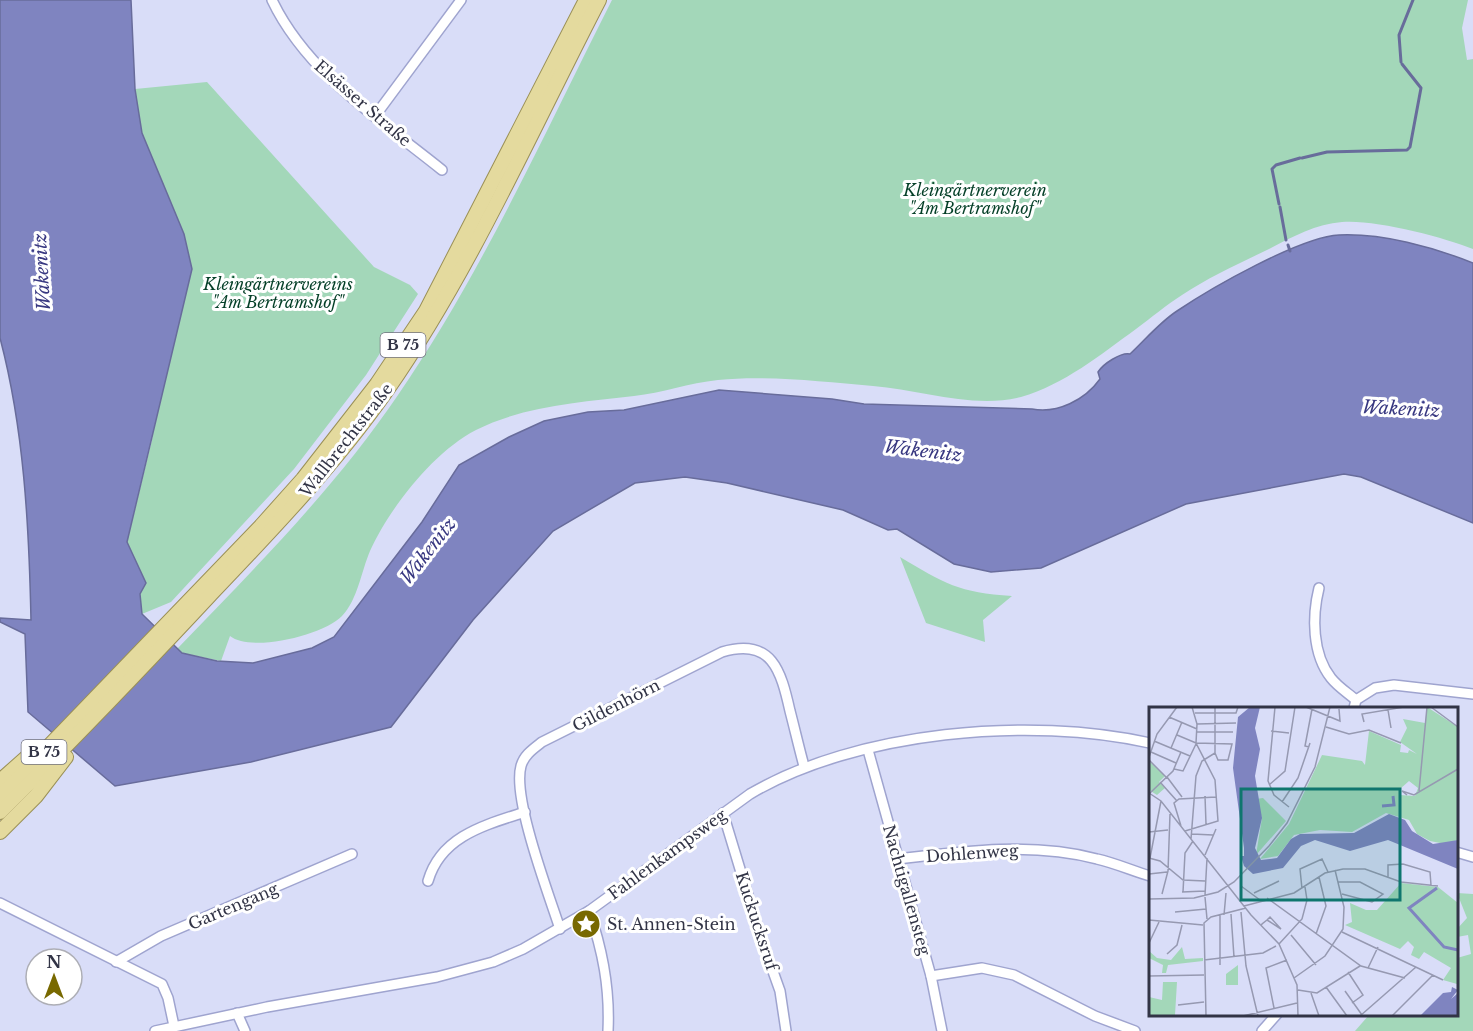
<svg xmlns="http://www.w3.org/2000/svg" width="1473" height="1031" font-family="'Libre Baskerville',serif">
<style>
.green{fill:#a3d7b9}
.water{fill:#7f84c0;stroke:#686c9b;stroke-width:1.5}
.lines{fill:none;stroke-linecap:round;stroke-linejoin:round}
.stream{stroke:#686c9b;stroke-width:3}
.street-casing{stroke:#9fa4cf;stroke-width:12}
.primary-casing{stroke:#9a9056;stroke-width:16}
.street{stroke:#fff;stroke-width:9}
.primary{stroke:#e4da9e;stroke-width:14}
.labels{text-anchor:middle;stroke-width:6;stroke-linejoin:round;paint-order:stroke}
.shield{fill:#fff;stroke:#70717e;stroke-width:1.5}
.shield-label{font-size:15px;font-weight:bold;fill:#323446}
.street-label{font-size:16px;fill:#323446;stroke:#fff}
.park-label{font-size:16px;font-style:italic;fill:#043f27;stroke:#fff}
.poi-label{font-size:16px;fill:#323446;stroke:#fff;text-anchor:start}
.water-label{font-size:18px;font-style:italic;fill:#383881;stroke:#fff}
.inset-river{fill:none;stroke:#7f84c0;stroke-width:3}
.inset-road{fill:none;stroke:#9699b1;stroke-width:1.5}
.view{fill:#0f766e;fill-opacity:0.15;stroke:#0f766e;stroke-width:3}
.inset-edge{fill:none;stroke:#323446;stroke-width:3}
</style>
<rect width="100%" height="100%" fill="#d9ddf8"/>
<!-- green -->
<g class="green">
<path d="M612 0H1468L1462 28 1467 60 1473 59V249C1444 237 1373 219 1342 222 1316 224 1292 237 1269 249 1240 263 1209 277 1182 295 1166 305 1151 318 1136 329 1100 355 1065 384 1021 397 974 409 920 390 873 386 823 382 769 375 718 380 689 383 662 393 634 396 582 402 523 406 476 430 433 452 389 509 370 551 361 572 358 599 342 616 324 635 251 653 230 636L221 661 182 653 177 649C255 568 335 488 398 395 482 273 545 132 612 0Z"/>
<polygon points="207,82 374,267 410,285 418,294 366,375 294,469 171,602 142,614 127,542 152,440 160,386 192,269 184,234 142,133 135,89"/>
<path d="M900 557C944 583 959 593 1012 596L983 620 985 642 926 623Z"/>
<polygon points="1457,893 1473,894 1473,1031 1355,1031 1369,1015 1456,1014 1457,958 1471,954 1468,935 1457,937 1457,929 1467,918"/>
</g>
<!-- water -->
<path class="water" d="M0 0H131L135 89 142 133 184 234 192 269 127 542 146 583 140 594 142 614 182 653 217 661 253 663 312 648 334 637 422 522 459 465 509 437 544 421 588 412 624 410 719 390 832 399 864 404 1032 409C1057 414 1085 400 1100 379L1098 372C1103 364 1121 352 1130 354 1145 340 1160 322 1177 311 1211 288 1300 237 1339 235 1382 233 1433 247 1473 263V523L1361 477 1344 474 1186 504 1041 568 991 572 954 564 897 529 888 530 843 510 727 483 685 477 635 483 553 531 473 620 391 727 251 762 115 786 28 712 25 634 0 622V618L31 620C29 525 24 429 0 338Z"/>
<g class="lines">
<!-- stream -->
<g class="stream">
<polyline points="1401,62 1399,35 1413,0"/>
<polyline points="1302,158 1327,152 1407,150 1410,147 1421,88 1402,64"/>
<polyline points="1279,204 1272,169 1276,165 1300,158"/>
<polyline points="1280,207 1286,240"/>
<polyline points="1288,245 1290,251"/>
</g>
<!-- street casing -->
<g class="street-casing">
<g id="street">
<path d="M272 0C306 72 381 121 442 170"/>
<polyline points="375,116 461,0"/>
<path d="M1319 588C1312 616 1312 654 1331 678 1338 687 1348 693 1356 700"/>
<polyline points="1354,708 1356,700 1375,688 1394,685 1473,694"/>
<polyline points="868,750 931,976 942,1031"/>
<polyline points="723,813 760,935 780,991 786,1031"/>
<polyline points="1456,852 1473,857"/>
<path d="M898 859C964 851 1032 842 1097 859 1115 863 1133 871 1150 876"/>
<path d="M428 881C441 836 485 825 525 812"/>
<polyline points="0,903 162,984 168,998 174,1026"/>
<path d="M589 911C603 951 610 988 608 1031"/>
<path d="M560 929C549 895 512 798 521 766 524 755 533 749 542 742L722 652C772 637 781 671 790 711 795 730 799 748 804 766"/>
<polyline points="116,962 161,936 352,854"/>
<polyline points="931,976 982,968 1014,975 1095,1016 1135,1031"/>
<polyline points="237,1013 245,1031"/>
<path d="M155 1031 267 1007 437 977 493 962 523 949 589 911 750 794C857 731 1030 716 1150 743"/>
<polyline points="1262,1031 1277,1014"/>
</g>
</g>
<!-- primary casing -->
<g class="primary-casing">
<g id="primary">
<polyline points="0,781 35,750"/>
<polyline points="0,797 261,526 303,479 377,384 426,311 586,0"/>
<path d="M0 812C72 741 141 669 210 595 272 530 335 464 387 390 471 269 531 131 599 0"/>
<polyline points="0,832 36,796 66,757"/>
</g>
</g>
<!-- street -->
<use href="#street" class="street"/>
<!-- primary -->
<use href="#primary" class="primary"/>
</g>
<!-- icons -->
<defs>
<g id="sight-disc" transform="scale(1.5)"><circle r="9.5" fill="#786900" stroke="#fff"/><path d="M0-6L1.8-2.2L6-1.7L2.9 1.2L3.7 5.4L0 3.3L-3.7 5.4L-2.9 1.2L-6-1.7L-1.8-2.2Z" fill="#fff"/></g>
</defs>
<g fill-rule="evenodd">
<use href="#sight-disc" x="586" y="924"/>
</g>
<g class="labels">
<!-- shield labels -->
<g class="shield">
<rect x="380.5" y="333" width="45" height="24" rx="4.5"/>
<rect x="21.5" y="740" width="45" height="24" rx="4.5"/>
</g>
<g class="shield-label">
<text x="403" y="350">B 75</text>
<text x="44" y="757">B 75</text>
</g>
<!-- street labels -->
<g class="street-label">
<text transform="translate(363 103) rotate(41)" y="6">Elsässer Straße</text>
<text transform="translate(346 440) rotate(-52)" y="6">Wallbrechtstraße</text>
<text transform="translate(616 705) rotate(-27)" y="6">Gildenhörn</text>
<text transform="translate(972 853) rotate(-4)" y="6">Dohlenweg</text>
<text transform="translate(667 854) rotate(-36)" y="6">Fahlenkampsweg</text>
<text transform="translate(907 890) rotate(74)" y="6">Nachtigallensteg</text>
<text transform="translate(233 906) rotate(-23)" y="6">Gartengang</text>
<text transform="translate(757 921) rotate(72)" y="6">Kuckucksruf</text>
</g>
<!-- park labels -->
<g class="park-label">
<text x="975" y="196">Kleingärtnerverein<tspan x="975" dy="18">"Am Bertramshof"</tspan></text>
<text x="278" y="290">Kleingärtnervereins<tspan x="278" dy="18">"Am Bertramshof"</tspan></text>
</g>
<!-- poi labels -->
<g class="poi-label">
<text x="607" y="930">St. Annen-Stein</text>
</g>
<!-- water labels -->
<g class="water-label">
<text transform="translate(42 272) rotate(-93)" y="6">Wakenitz</text>
<text transform="translate(1401 409) rotate(3)" y="6">Wakenitz</text>
<text transform="translate(923 451) rotate(7)" y="6">Wakenitz</text>
<text transform="translate(428 551) rotate(-52)" y="6">Wakenitz</text>
</g>
</g>
<!-- overview -->
<g transform="translate(1149 707)">
<rect width="309" height="309" fill="#d9ddf8"/>
<path d="M278 0 309 20V133L296 137 281 134 268 127 260 113 237 106 203 125 171 123 145 128 129 149 111 152 140 117 173 48 213 54 216 58 220 24 252 38 251 45 259 46 260 43 268 47 251 35 258 21 254 12 276 16ZM260 74 269 81 266 89 251 88V82ZM0 54 16 69 10 75 16 81 8 88 0 83ZM114 91 137 114 107 148 113 111 107 92ZM252 176 289 180 309 196 308 277 294 273 302 261 275 245 270 252 262 248 265 240 259 234 251 242 196 218 203 215 201 196 217 203H228ZM33 240 36 252 54 251V254L19 258 17 266H13L14 258 0 251V244L8 251 22 253ZM89 258V278H77V267ZM14 275H28L26 308 0 309V290L13 293Z" fill="#a3d7b9" fill-rule="evenodd"/>
<path d="M101 0H111L106 21 111 42 106 69 113 111 106 141 112 153 128 151 142 132 151 127 205 126 240 107 256 113 263 124 284 137 309 133V162L239 133 201 144 166 133 152 139 134 161 104 167 95 159 92 149H95V141L84 61 89 10ZM303 280 309 283 302 292 309 286V309H271L294 286 302 285Z" fill="#7f84c0"/>
<path class="inset-river" d="M233 99 245 98 244 89M288 181 260 201 295 240 309 243"/>
<path class="inset-road" d="M126 0 119 74 125 88 140 100M157 0 191 14 190 2M282 0 309 20M239 3 242 21M46 6H87L89 0M20 10 48 22M215 15 213 7 255 0M48 17 87 16M177 20 200 27 220 23 252 36M122 24 140 26M48 25H84M28 28 47 36 83 37 79 53H69L66 46M5 34 41 49M160 40 156 39 163 2M22 41 33 15M2 45 27 56M0 50 8 27 28 0M0 53 17 70M25 62 34 64 47 37M18 70 33 90M11 75 28 94M120 78 136 64 146 0M270 84 278 0M0 86 12 94 102 208 130 237 148 278 149 309M1 86 24 64 32 45M258 88 253 84 265 88 309 62M56 89 57 117M133 95 149 71 161 36M32 119 25 96 30 92 67 90M36 124 69 114 66 73 47 36 48 17 43 0M0 125 19 123M43 127 64 128M42 132 47 69 53 54 66 46V0M56 148 67 122M0 151 11 154 34 173 56 174M1 151 12 94M0 167 18 165M239 171V158L254 157 281 165 282 178M189 175H211L234 187 223 195 193 187M92 179 111 193M153 182 151 162 173 152 179 165M33 185 56 184M34 185 36 146 44 134M105 186 130 174M13 187 19 164 21 107M56 188 58 151M56 190 58 212M118 191 212 259 256 271M0 192 45 191 69 185 85 175 120 139 138 116 166 60 181 0M95 199 145 186 176 166 194 162H216L252 175 289 179M26 205 57 202M92 205 97 259 109 309M82 207 85 250M71 208V258M75 208 77 186M0 213 54 218M112 219 113 217 118 213 121 210 132 222 118 213M193 225 294 273M167 227 177 199 170 170M142 228 167 258M0 236 10 215M130 237 153 212 158 193 156 180M18 247 28 238 33 218M55 253 114 246 127 239M219 261 229 240M199 265 214 288 203 296M0 269 55 268M145 271 176 249 194 222 195 200 186 163M177 280 198 309M149 283 168 286 211 259M196 284 213 308M162 286 170 309M29 298 55 295M125 301 117 261 138 253M57 309 55 216 62 210 97 201M94 309 148 296M211 309 267 260M243 309 284 268"/>
<path class="view" d="M92 82H251V193H92Z"/>
<rect width="309" height="309" class="inset-edge"/>
</g>
<!-- north arrow -->
<g transform="translate(54 977)"><circle r="28" fill="#ffffff" stroke="#adaeb5" stroke-width="1.5"/>
<path d="M0-4.5L10 22L0 15L-10 22Z" fill="#786900"/>
<text y="-9" font-size="16" font-weight="bold" text-anchor="middle" fill="#323446">N</text>
</g>
</svg>
